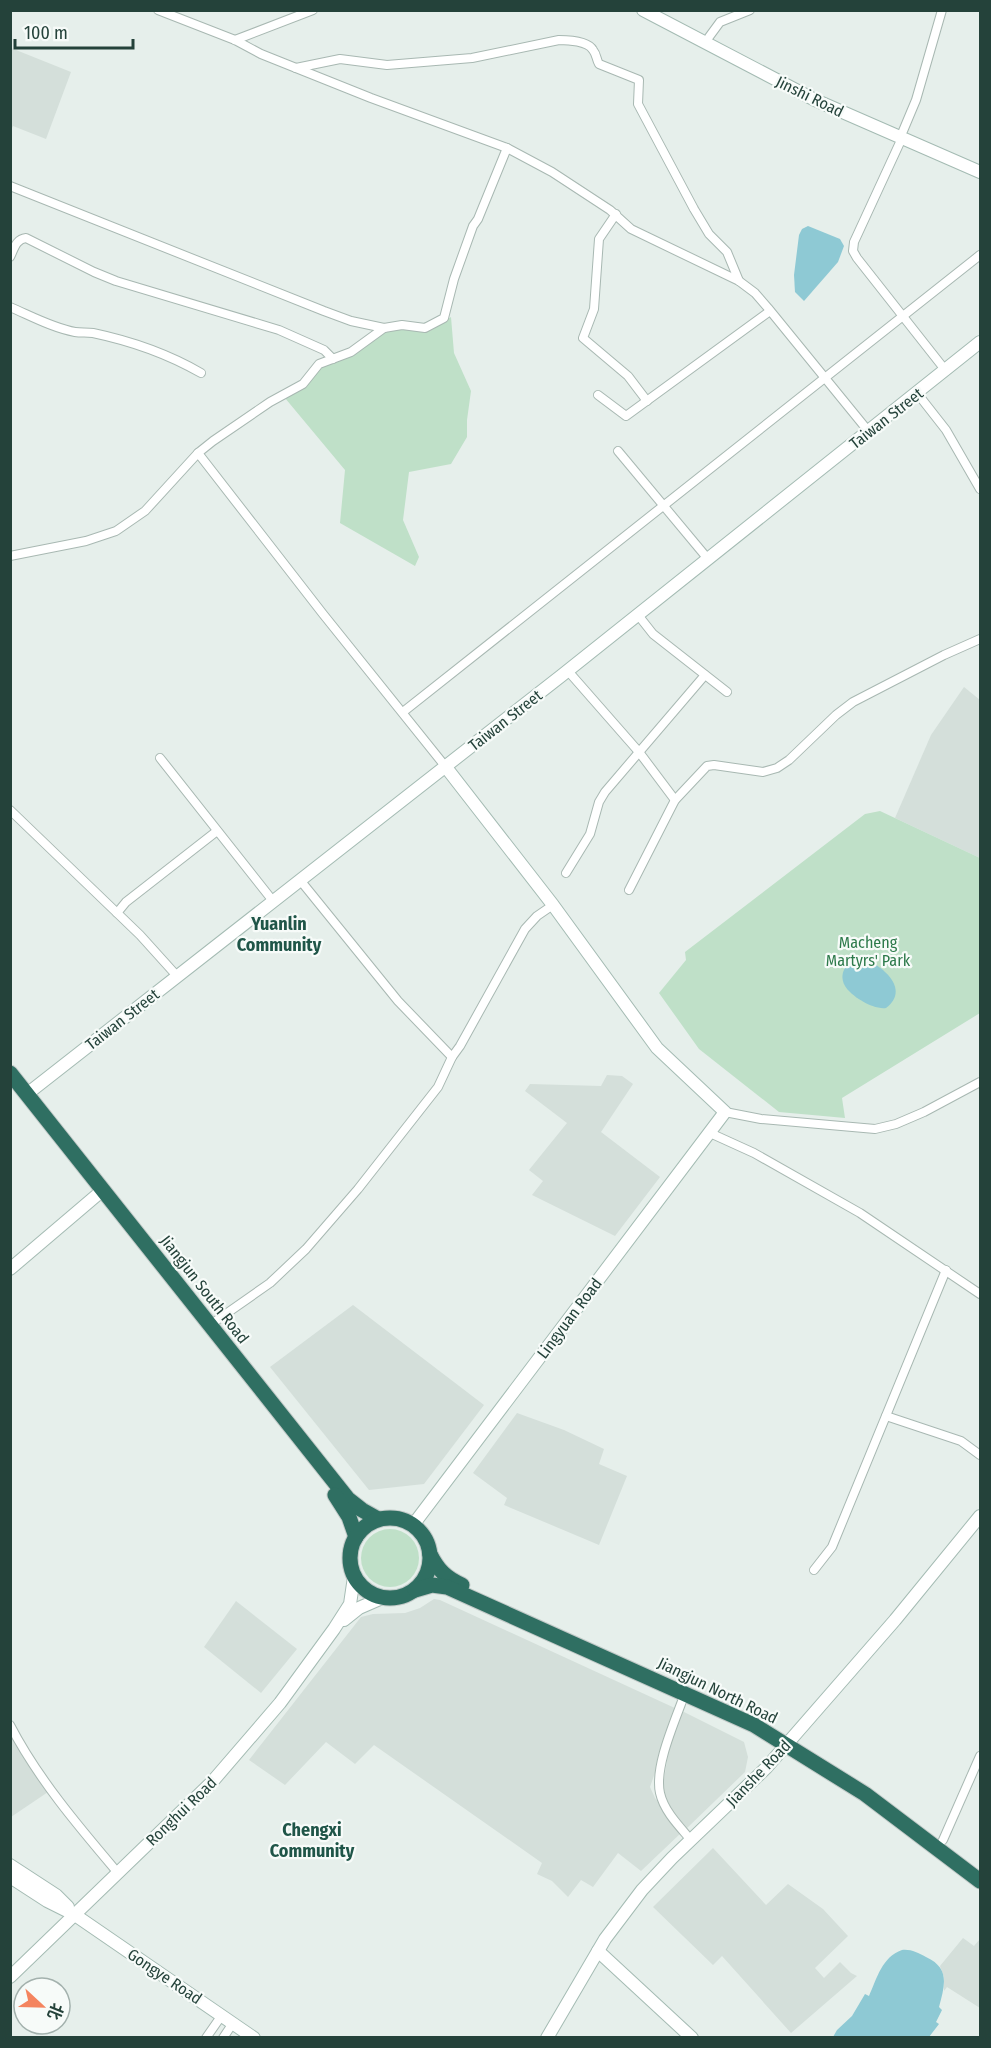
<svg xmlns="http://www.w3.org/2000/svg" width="991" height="2048" font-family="'Fira Sans Condensed','Noto Sans SC',sans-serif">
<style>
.built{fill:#d4dfda}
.green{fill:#bfe0c8}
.water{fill:#8ec9d4}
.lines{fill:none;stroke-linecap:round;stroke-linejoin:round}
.street-casing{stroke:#a8b8b2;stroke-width:10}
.secondary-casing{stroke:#a4bbb3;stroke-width:14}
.highway-casing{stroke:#c2cac8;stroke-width:17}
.street{stroke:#fff;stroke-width:8}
.secondary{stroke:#fff;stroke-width:12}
.highway{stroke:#2f6f62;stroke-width:15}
.labels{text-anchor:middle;stroke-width:4.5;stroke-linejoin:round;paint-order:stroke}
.street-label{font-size:16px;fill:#24423a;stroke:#f7fbf9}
.park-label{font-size:16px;fill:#2d7a4b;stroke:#f7fbf9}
.neighbourhood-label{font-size:18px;font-weight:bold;fill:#1f5548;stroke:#f7fbf9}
</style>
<rect width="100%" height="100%" fill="#e6efeb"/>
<!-- built -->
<g class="built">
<polygon points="11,48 71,72 46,139 13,126 11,130"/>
<polygon points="964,687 980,700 980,858 895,818 931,735"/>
<polygon points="607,1075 622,1076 633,1084 601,1132 660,1177 615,1236 532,1195 543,1181 529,1170 567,1123 525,1091 530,1084 601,1086"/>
<polygon points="353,1305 484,1405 424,1484 369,1490 270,1367"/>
<polygon points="517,1413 564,1430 604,1449 599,1464 627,1476 599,1545 504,1505 507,1498 473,1473"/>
<polygon points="434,1599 440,1600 677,1709 650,1787 655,1798 681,1833 641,1871 618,1853 593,1887 581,1880 568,1897 552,1881 537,1874 542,1863 374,1745 355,1764 326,1742 285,1785 249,1760 361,1617 373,1614 405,1613 420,1608"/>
<polygon points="236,1601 297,1649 261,1693 204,1647"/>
<polygon points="682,1711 744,1742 748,1757 745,1772 686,1829 676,1819 664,1797 663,1786 669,1748"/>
<polygon points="10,1733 48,1792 11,1817 10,1817"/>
<polygon points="713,1848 766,1905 788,1884 823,1909 848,1936 815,1968 824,1978 840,1962 851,1973 857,1976 791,2033 722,1956 713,1965 653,1907"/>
<polygon points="963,1938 974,1946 980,1939 980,2008 947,1987 944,1991 944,1977 940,1966"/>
</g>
<!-- green -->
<g class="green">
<polygon points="451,317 454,353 471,391 467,420 467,437 451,464 409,472 403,520 419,557 415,566 340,523 345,470 285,398 318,368 384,332 396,328 430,331"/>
<polygon points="880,811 980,858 980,1013 842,1098 845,1118 779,1112 699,1049 659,993 686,960 685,952 865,814"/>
<circle cx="390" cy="1558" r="29"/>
</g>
<!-- water -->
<g class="water">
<polygon points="808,226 840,239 844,246 838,262 804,301 795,292 794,275 799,235 802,229"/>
<path d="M862 958C882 965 911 989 886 1008 873 1010 851 996 845 986 837 972 849 959 862 958Z"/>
<path d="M902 1950C911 1949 918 1953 926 1957 950 1968 945 1985 939 2007L942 2010 936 2022 939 2024 929 2037H833L837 2030 852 2016 865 1994 869 1996C877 1978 882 1957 902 1950Z"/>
</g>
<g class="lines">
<!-- street casing -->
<g class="street-casing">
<g id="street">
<polyline points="158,10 235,40 261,54 371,98 507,148 552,172 610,210 631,229 739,281 755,293 768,308 869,432"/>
<polyline points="709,37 720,22 750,10"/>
<polyline points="235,40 313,10"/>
<path d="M296 68 340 59 387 65 472 58 559 40C568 40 588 41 593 50 597 55 596 59 599 64L639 80 638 104 694 209 709 234 727 252 739 281"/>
<polyline points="903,131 916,100 942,10"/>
<polyline points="902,138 854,242 853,251 857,258 946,371"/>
<polyline points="10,186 324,311 351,321 384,328"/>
<polyline points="616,214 599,239 594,309 583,338 628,376 647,401"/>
<path d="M10 257C14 249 16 239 26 238L94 272 116 281 279 330 324 350 333 359"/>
<path d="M10 307C31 316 53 328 75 332 81 333 87 332 93 333 131 341 168 354 201 373"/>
<polyline points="917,393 946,430 980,489"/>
<polyline points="598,395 626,416 770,311"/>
<polyline points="618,451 708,559"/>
<polyline points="198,453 323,614 445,766"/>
<polyline points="10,556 86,541 116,531 145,511 198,453 213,441 270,402 303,384 319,364 351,352 384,328 402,325 425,328 444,318 454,279 473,226 478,219 507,148"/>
<polyline points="638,615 653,634 727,692"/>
<polyline points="568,671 639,752 675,800"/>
<polyline points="403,712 980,255"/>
<polyline points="160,758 273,901"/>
<polyline points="10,810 140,935 177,976"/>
<polyline points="566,873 590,834 599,802 605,792 705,675"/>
<polyline points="300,880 398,1001 452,1057"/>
<polyline points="629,890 675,800 707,766 714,765 763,772 777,768 789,760 836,715 853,702 944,655 980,639"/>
<polyline points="117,913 126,902 217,831"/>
<polyline points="725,1112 761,1119 875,1129 896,1124 924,1112 980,1082"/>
<polyline points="710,1133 754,1153 860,1213 980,1294"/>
<polyline points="210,1325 270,1283 306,1249 358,1189 438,1087 452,1057 460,1046 525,929 537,916 553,905"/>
<polyline points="886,1416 961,1441 980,1455"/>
<polyline points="814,1570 832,1547 946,1270"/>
<path d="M685 1693C676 1719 654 1766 660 1793 664 1811 679 1826 691 1840"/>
<path d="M10 1725C38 1779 79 1827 118 1873"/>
<polyline points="943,1840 980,1756"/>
<polyline points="206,2038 222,2015"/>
<polyline points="223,2038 233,2023"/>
</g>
</g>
<!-- secondary casing -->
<g class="secondary-casing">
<g id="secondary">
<polyline points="643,10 815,100 980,172"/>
<polyline points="27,1094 561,676 980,342"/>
<polyline points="10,1269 97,1195"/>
<polyline points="413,1525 725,1112 657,1048 553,905 445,766"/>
<polyline points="344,1620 359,1608 382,1598"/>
<polyline points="10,1865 56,1895 68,1907"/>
<polyline points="10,1877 47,1901 75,1915 254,2038"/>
<polyline points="598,1951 692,2038"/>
<polyline points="10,1977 212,1782 280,1703 334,1629 350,1604 354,1577"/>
<polyline points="547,2038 605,1939 642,1890 672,1858 766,1768 895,1620 980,1516"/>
</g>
</g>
<!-- highway casing -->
<g class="highway-casing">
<g id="highway">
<polyline points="10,1073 348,1499 362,1510 378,1519"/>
<polyline points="335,1495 349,1517 356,1537"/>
<circle cx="390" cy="1558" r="40"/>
<path d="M430 1554C438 1570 446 1578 462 1585"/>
<polyline points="415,1590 432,1585 447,1587 754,1725 865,1794 980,1881"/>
</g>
</g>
<!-- street -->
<use href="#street" class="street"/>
<!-- secondary -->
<use href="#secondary" class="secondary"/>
<!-- highway -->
<use href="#highway" class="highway"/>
</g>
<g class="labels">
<!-- street labels -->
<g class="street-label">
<text transform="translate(810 96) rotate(26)" y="6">Jinshi Road</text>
<text transform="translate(886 418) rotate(-38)" y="6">Taiwan Street</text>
<text transform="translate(505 720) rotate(-38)" y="6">Taiwan Street</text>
<text transform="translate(122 1019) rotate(-38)" y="6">Taiwan Street</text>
<text transform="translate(205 1289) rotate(52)" y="6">Jiangjun South Road</text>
<text transform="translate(569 1318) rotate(-53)" y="6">Lingyuan Road</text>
<text transform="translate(718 1690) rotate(26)" y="6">Jiangjun North Road</text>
<text transform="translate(758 1773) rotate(-46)" y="6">Jianshe Road</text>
<text transform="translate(181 1811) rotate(-44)" y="6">Ronghui Road</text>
<text transform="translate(165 1976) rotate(34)" y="6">Gongye Road</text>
</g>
<!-- park labels -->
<g class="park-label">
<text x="868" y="948">Macheng<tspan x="868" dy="18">Martyrs' Park</tspan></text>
</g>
<!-- neighbourhood labels -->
<g class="neighbourhood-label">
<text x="279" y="930">Yuanlin<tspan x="279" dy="21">Community</tspan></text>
<text x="312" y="1836">Chengxi<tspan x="312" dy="21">Community</tspan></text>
</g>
</g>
<!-- border -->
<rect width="991" height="2048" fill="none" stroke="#24423a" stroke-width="24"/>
<!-- north arrow -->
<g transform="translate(42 2006) rotate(112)"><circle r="28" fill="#f7fbf9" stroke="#a3b1ad" stroke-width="1.5"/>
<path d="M0-4.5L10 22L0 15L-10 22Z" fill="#f4845f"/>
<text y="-9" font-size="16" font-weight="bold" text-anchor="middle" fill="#24423a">北</text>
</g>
<!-- scale -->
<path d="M15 39v9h118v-9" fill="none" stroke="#24423a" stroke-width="3"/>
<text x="24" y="39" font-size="18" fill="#24423a" stroke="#f7fbf9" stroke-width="4.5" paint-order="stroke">100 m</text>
</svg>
